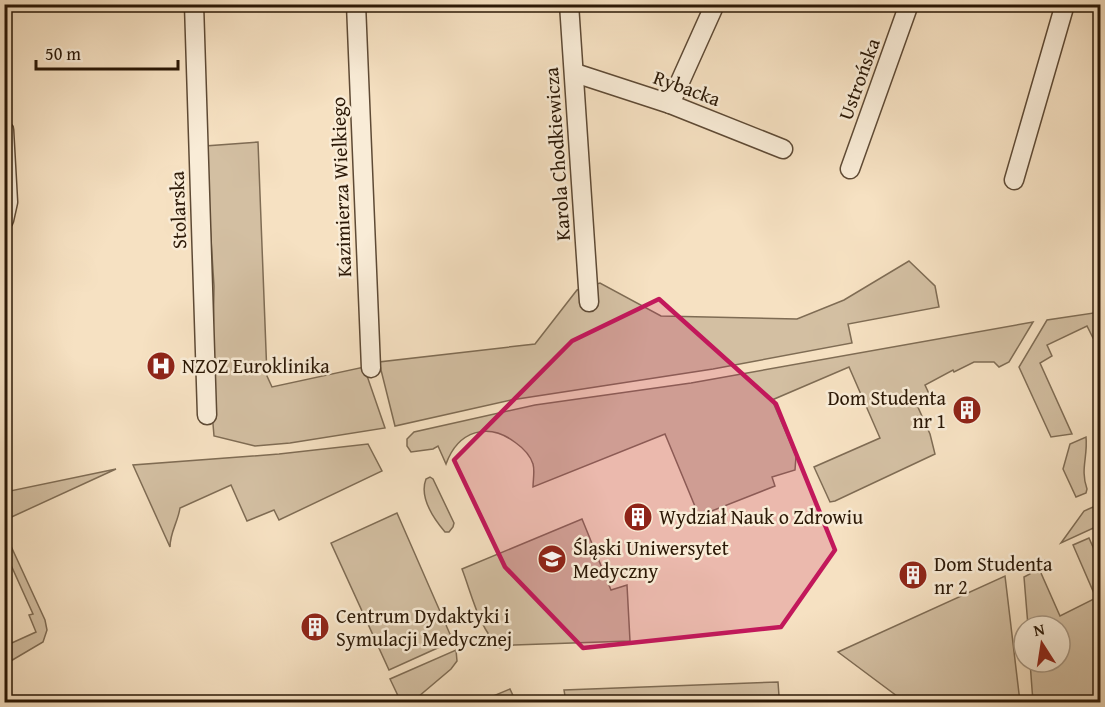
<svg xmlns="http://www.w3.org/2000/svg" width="1105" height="707" font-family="'Gentium Book Plus',serif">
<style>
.green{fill:#d3bfa2;stroke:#7f6c54;stroke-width:1.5}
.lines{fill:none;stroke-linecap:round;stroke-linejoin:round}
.street-casing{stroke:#5e4a35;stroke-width:21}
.street{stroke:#f9ecd7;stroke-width:18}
.marked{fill:#c2185b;fill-opacity:0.2;stroke:#c2185b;stroke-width:4.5;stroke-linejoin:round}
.labels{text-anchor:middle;stroke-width:5;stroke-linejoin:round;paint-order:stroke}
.street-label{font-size:20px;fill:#2b1806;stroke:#f9ecd7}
.poi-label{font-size:20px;fill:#2b1806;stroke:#f9ecd7;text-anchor:start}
</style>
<rect width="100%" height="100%" fill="#f6e1c2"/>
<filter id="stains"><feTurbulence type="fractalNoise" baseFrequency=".00333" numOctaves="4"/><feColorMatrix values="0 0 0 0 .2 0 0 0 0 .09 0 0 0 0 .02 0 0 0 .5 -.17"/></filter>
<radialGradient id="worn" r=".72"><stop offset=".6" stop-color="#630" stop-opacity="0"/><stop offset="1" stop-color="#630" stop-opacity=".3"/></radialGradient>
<!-- green -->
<g class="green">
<polygon points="258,142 267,376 272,387 364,367 385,428 290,443 255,446 214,436 212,412 214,286 205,146"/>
<polygon points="909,261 935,286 939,307 848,324 852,343 713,369 511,400 395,426 379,362 535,344 577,290 600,283 661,316 797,319 844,300"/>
<polygon points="1100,312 1100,334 1093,338 1087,326 1047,345 1052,356 1040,363 1072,434 1051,437 1019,367 1047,320"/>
<path d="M1033 322 1009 362 999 367 994 362H974L954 372 953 370 925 385 931 398 917 405 930 434 935 454 835 501 830 502 814 467 880 438 849 367 772 400 796 456 795 470 772 477 775 486 699 516 665 434 533 487C533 480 535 471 533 464 530 455 523 448 516 443 488 421 458 431 446 464L438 446 433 449 411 452 407 446V439L414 432 535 405 691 383Z"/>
<path d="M1086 437C1088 457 1080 469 1087 489L1086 493 1076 497 1063 469 1070 444Z"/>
<path d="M368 444 382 471 279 520 274 510 247 521 231 485 180 508C178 522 170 532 170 547L133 465 279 454Z"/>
<polygon points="116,469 5,520 5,492"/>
<path d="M430 477 433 479 454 523 453 527 449 532H445C434 519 419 497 426 479Z"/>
<polygon points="1100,504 1100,525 1061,543 1084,511"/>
<polygon points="397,513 453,641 389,670 331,543"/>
<path d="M582 519 611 590 627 585 630 641 514 645 500 648C479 629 472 595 462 569Z"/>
<polygon points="4,531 45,620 47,630 43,642 9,662 9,665 5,667 5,646 36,632 29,615 33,614 10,563 5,565"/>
<polygon points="1089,538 1100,563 1100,636 1094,702 1033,702 1030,662 1060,662 1060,626 1028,626 1024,577 1030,574 1027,566 1037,560 1044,560 1037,564 1060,616 1096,598 1073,545"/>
<polygon points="1005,576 1020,702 905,702 838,652"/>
<polygon points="456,650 457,661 451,669 412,702 401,702 390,679"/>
<polygon points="778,682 779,696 774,702 750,702 748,696 566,702 564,690"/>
<polygon points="510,689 516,702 479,702"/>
</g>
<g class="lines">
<!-- street casing -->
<g class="street-casing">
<g id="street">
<polyline points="194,4 207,415"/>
<polyline points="356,4 371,368"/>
<polyline points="569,4 589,302"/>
<polyline points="575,73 670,104 783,149"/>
<polyline points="670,104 715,4"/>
<polyline points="4,130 8,202 4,220"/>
<polyline points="850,169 909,4"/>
<polyline points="1014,180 1065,4"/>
</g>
</g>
<!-- street -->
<use href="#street" class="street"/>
</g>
<!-- marked area -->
<path class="marked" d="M659 299 776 404 835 550 781 627 583 648 505 567 454 460 572 341Z"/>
<!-- icons -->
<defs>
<g id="hospital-disc" transform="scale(1.5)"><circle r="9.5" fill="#8f2418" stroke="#f9ecd7"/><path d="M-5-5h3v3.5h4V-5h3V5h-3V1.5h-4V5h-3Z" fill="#fff"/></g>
<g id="building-disc" transform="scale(1.5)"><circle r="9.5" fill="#8f2418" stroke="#f9ecd7"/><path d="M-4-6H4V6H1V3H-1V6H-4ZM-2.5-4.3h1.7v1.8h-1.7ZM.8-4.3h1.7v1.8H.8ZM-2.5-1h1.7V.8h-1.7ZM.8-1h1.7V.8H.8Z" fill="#fff"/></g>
<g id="university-disc" transform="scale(1.5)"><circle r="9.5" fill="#8f2418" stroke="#f9ecd7"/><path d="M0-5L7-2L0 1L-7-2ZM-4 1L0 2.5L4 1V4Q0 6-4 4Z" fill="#fff"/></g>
</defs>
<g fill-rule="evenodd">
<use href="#hospital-disc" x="161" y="366"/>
<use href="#building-disc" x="967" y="410"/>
<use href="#building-disc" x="638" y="517"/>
<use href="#university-disc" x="552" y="559"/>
<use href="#building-disc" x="913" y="575"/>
<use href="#building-disc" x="315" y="627"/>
</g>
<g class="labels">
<!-- street labels -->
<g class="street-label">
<text transform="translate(859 79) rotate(-70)" y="7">Ustrońska</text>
<text transform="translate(687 88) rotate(20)" y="7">Rybacka</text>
<text transform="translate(557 154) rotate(-94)" y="7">Karola Chodkiewicza</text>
<text transform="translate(341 187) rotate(-92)" y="7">Kazimierza Wielkiego</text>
<text transform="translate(178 210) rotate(-92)" y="7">Stolarska</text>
</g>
<!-- poi labels -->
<g class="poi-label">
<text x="182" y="373">NZOZ Euroklinika</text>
<text x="946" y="405" text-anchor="end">Dom Studenta<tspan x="946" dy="23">nr 1</tspan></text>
<text x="659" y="524">Wydział Nauk o Zdrowiu</text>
<text x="573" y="555">Śląski Uniwersytet<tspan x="573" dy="23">Medyczny</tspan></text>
<text x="934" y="571">Dom Studenta<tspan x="934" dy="23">nr 2</tspan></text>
<text x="336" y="623">Centrum Dydaktyki i<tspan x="336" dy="23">Symulacji Medycznej</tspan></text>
</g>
</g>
<!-- margin -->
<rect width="1105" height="707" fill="none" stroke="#f6e1c2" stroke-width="24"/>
<rect x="6" y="6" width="1093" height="695" fill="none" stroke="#2b1806" stroke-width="3"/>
<rect x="12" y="12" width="1081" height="683" fill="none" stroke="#2b1806" stroke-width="1.5"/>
<!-- north arrow -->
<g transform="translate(1042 644) rotate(348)"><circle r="28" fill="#f9ecd7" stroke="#a79783" stroke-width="1.5"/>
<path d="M0-4.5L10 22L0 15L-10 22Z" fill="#8f2418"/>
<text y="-9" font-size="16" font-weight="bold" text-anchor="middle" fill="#2b1806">N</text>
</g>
<!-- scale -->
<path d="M36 60v9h142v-9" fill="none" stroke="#2b1806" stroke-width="3"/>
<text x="45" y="60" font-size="18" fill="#2b1806" stroke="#f9ecd7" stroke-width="4.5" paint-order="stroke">50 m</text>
<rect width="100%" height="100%" filter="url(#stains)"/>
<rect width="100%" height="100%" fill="url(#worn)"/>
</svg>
